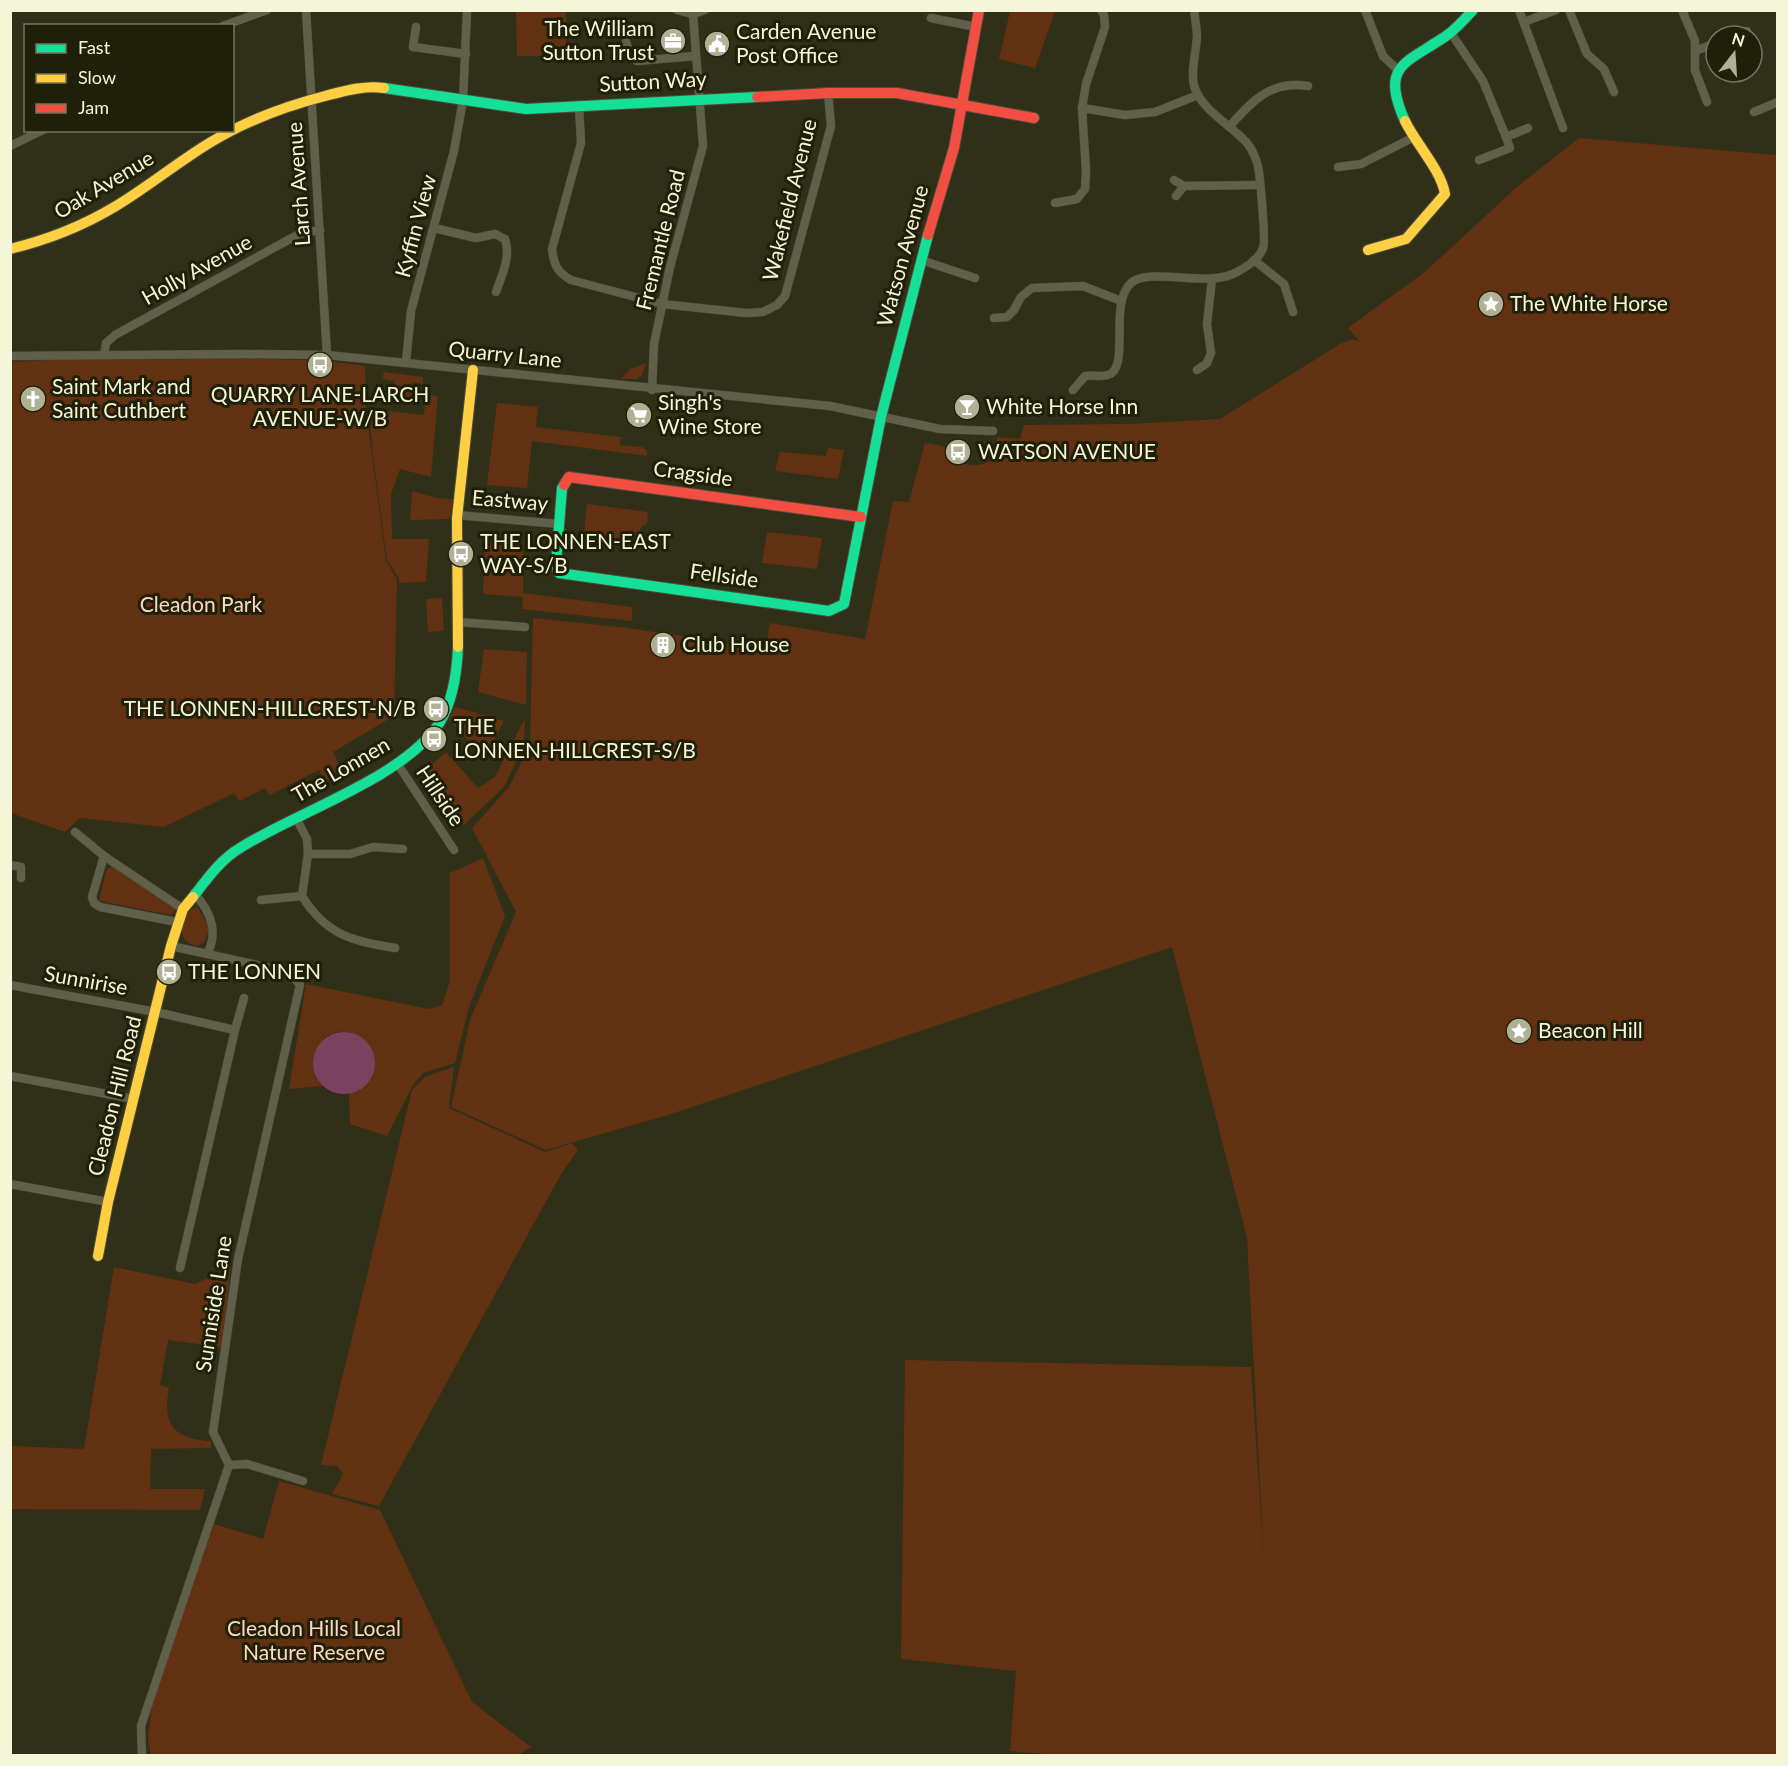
<svg xmlns="http://www.w3.org/2000/svg" width="1788" height="1766" font-family="Lato,sans-serif">
<style>
.green{fill:#623112}
.water{fill:#7b4260}
.lines{fill:none;stroke-linecap:round;stroke-linejoin:round}
.street-casing{stroke:#4c4c3a;stroke-width:9}
.fast-casing{stroke:#4c4c3a;stroke-width:12}
.slow-casing{stroke:#4c4c3a;stroke-width:12}
.jam-casing{stroke:#4c4c3a;stroke-width:12}
.street{stroke:#605f4a;stroke-width:8}
.fast{stroke:#16e098;stroke-width:10}
.slow{stroke:#ffcf43;stroke-width:10}
.jam{stroke:#f24e42;stroke-width:10}
.labels{text-anchor:middle;stroke-width:6;stroke-linejoin:round;paint-order:stroke}
.poi-label{font-size:21px;fill:#f5f5d8;stroke:#201f08;text-anchor:start}
.street-label{font-size:21px;fill:#f5f5d8;stroke:#201f08}
.park-label{font-size:21px;fill:#fdd7c5;stroke:#201f08}
</style>
<rect width="100%" height="100%" fill="#302f18"/>
<!-- green -->
<g class="green">
<polygon points="516,11 566,11 566,56 517,56"/>
<polygon points="1010,11 1055,11 1035,68 999,59"/>
<path d="M1579 138 1777 155V1755L1064 1756 1010 1751 1016 1671 901 1659 905 1360 1251 1367 1264 1560 1247 1238 1172 947 668 1115 546 1150 451 1107 470 1020 516 912 472 828 509 787 530 745 533 618 628 628 765 649 770 623 865 639 893 501 909 502 925 443 943 446C957 462 969 471 990 461L996 447 997 437 1020 439 1024 425 1129 424 1220 419 1340 344 1353 339 1360 342 1348 328 1426 271 1518 186Z"/>
<polygon points="242,358 327,361 365,366 367,417 386,560 397,580 394,716 333,752 343,772 325,782 319,770 270,795 265,788 239,801 234,793 164,827 80,818 65,832 11,813 11,362 77,359"/>
<polygon points="646,363 642,375 637,379 621,379 630,369"/>
<polygon points="384,372 423,377 423,384 413,382 411,397 392,395 394,381 382,379"/>
<polygon points="426,395 438,396 431,477 400,469 391,494 392,539 429,539 426,582 399,583 399,578 387,560 373,456 369,409 424,415"/>
<polygon points="497,403 538,407 536,427 621,437 620,445 642,447 647,451 647,456 532,441 527,488 487,485"/>
<polygon points="828,448 844,450 838,479 775,471 780,452 826,456"/>
<polygon points="412,491 437,498 453,499 450,519 410,520"/>
<polygon points="587,504 648,512 647,523 641,527 639,548 583,542"/>
<polygon points="767,532 822,538 817,569 762,563"/>
<polygon points="485,542 523,546 523,593 632,607 632,621 522,609 523,597 483,594"/>
<polygon points="442,598 444,631 428,632 426,599"/>
<polygon points="484,649 527,652 526,705 478,692"/>
<polygon points="455,707 504,721 485,758 449,720"/>
<polygon points="525,718 524,745 504,787 464,825 426,770 446,752 478,788 495,777"/>
<path d="M483 858 505 916 469 1007 455 1063 423 1073 413 1085 387 1136 350 1124 349 1093C397 1077 365 1011 324 1038 317 1057 307 1069 323 1086L289 1089 306 984 429 1009 442 1005 450 981V873Z"/>
<polygon points="112,866 119,869 176,909 171,915 99,901 106,871"/>
<path d="M197 907 206 921 209 931 204 942 197 946C174 939 183 927 189 911Z"/>
<polygon points="454,1067 449,1108 545,1152 572,1143 578,1150 561,1174 379,1506 332,1494 343,1474 337,1466 321,1465 412,1090 426,1076"/>
<path d="M114 1267 195 1284 231 1267 221 1347 168 1340 160 1385 169 1388C162 1424 173 1439 211 1441V1448L151 1449 150 1489H205L200 1510 11 1509V1446L84 1449Z"/>
<polygon points="279,1481 380,1510 472,1702 531,1747 517,1756 151,1756 148,1740 152,1704 214,1524 263,1539"/>
</g>
<!-- water -->
<circle class="water" cx="344" cy="1063" r="31"/>
<g class="lines">
<!-- street casing -->
<g class="street-casing">
<g id="street">
<polyline points="306,10 327,355"/>
<polyline points="677,10 693,14 705,10"/>
<polyline points="1365,10 1383,56 1398,70"/>
<polyline points="1519,10 1563,128"/>
<polyline points="1569,10 1587,54 1604,69 1614,92"/>
<polyline points="1682,10 1695,41 1695,70 1707,102"/>
<polyline points="931,18 976,27"/>
<polyline points="1524,22 1556,10"/>
<polyline points="223,26 267,10"/>
<polyline points="416,27 413,47 466,54"/>
<polyline points="1451,33 1483,81 1506,137 1528,128"/>
<polyline points="1733,36 1747,31"/>
<polyline points="626,42 630,54 637,61 695,56"/>
<polyline points="1695,51 1716,43"/>
<path d="M579 106 581 143 552 249C554 265 557 272 571 280L662 304 746 313 763 312 777 305 785 296 831 126 828 93"/>
<polyline points="1082,108 1125,115 1155,112 1198,95"/>
<polyline points="1754,112 1778,102"/>
<path d="M1229 127C1252 101 1271 80 1308 86"/>
<polyline points="10,146 43,130"/>
<polyline points="1479,160 1510,148 1506,137"/>
<polyline points="1338,167 1361,164 1414,137"/>
<polyline points="1174,180 1184,186 1259,185"/>
<polyline points="1176,196 1184,186"/>
<polyline points="1055,203 1077,199 1085,189 1086,171 1082,108 1086,84 1105,27 1104,15 1101,10"/>
<path d="M434 228 476 238 495 234 505 239C511 257 502 275 496 292"/>
<polyline points="921,260 975,278"/>
<polyline points="1254,260 1284,284 1293,312"/>
<polyline points="994,318 1007,317 1014,310 1021,297 1032,288 1083,286 1121,301"/>
<polyline points="104,355 106,343 115,335 299,234 320,230"/>
<polyline points="10,356 244,354 327,355 830,406 940,429 993,431"/>
<polyline points="406,362 411,311 454,151 463,100 467,10"/>
<polyline points="1197,370 1207,363 1211,353 1207,324 1212,279"/>
<polyline points="652,390 654,344 670,267 703,146 693,14"/>
<path d="M1073 390 1085 376C1092 375 1102 377 1108 375 1131 368 1108 303 1131 283 1151 266 1208 289 1237 272 1246 267 1259 260 1263 248 1266 242 1260 170 1257 163 1255 156 1251 148 1247 143 1231 125 1206 113 1196 91 1189 77 1196 53 1197 37 1197 29 1195 19 1194 10"/>
<polyline points="457,515 559,524"/>
<polyline points="458,622 525,627"/>
<polyline points="397,763 454,850"/>
<path d="M296 818 307 839 308 854 302 896C326 935 352 941 395 948"/>
<polyline points="75,832 104,856"/>
<polyline points="308,854 350,854 373,847 403,849"/>
<polyline points="10,865 21,867 21,878"/>
<path d="M194 893C211 912 219 932 207 954"/>
<polyline points="261,900 302,896"/>
<polyline points="177,922 100,907 94,903 92,897 104,856 183,909"/>
<polyline points="10,985 156,1012 235,1030 180,1268"/>
<polyline points="235,1030 244,998"/>
<polyline points="10,1076 134,1099"/>
<polyline points="10,1184 108,1202"/>
<polyline points="229,1465 247,1464 303,1481"/>
<polyline points="142,1756 141,1726 229,1465 213,1432 238,1259 300,985 289,972 171,946"/>
</g>
</g>
<!-- fast casing -->
<g class="fast-casing">
<g id="fast">
<polyline points="384,88 526,109 757,97"/>
<path d="M1405 121C1380 65 1405 64 1446 36 1456 29 1465 19 1473 10"/>
<polyline points="564,485 562,488 556,564 559,573 829,611 844,604 881,417 928,235"/>
<path d="M193 897C207 879 220 860 240 848 296 812 405 778 440 722 453 700 457 673 458 647"/>
</g>
</g>
<!-- slow casing -->
<g class="slow-casing">
<g id="slow">
<path d="M10 249C47 240 83 226 116 206 149 186 178 162 211 142 246 121 286 106 325 96 344 91 365 85 384 88"/>
<path d="M1368 250 1406 239 1445 194C1441 170 1416 144 1405 121"/>
<polyline points="458,647 457,518 473,370"/>
<polyline points="98,1256 108,1202 171,946 183,909 193,897"/>
</g>
</g>
<!-- jam casing -->
<g class="jam-casing">
<g id="jam">
<polyline points="757,97 828,93 897,93 1034,118"/>
<polyline points="928,235 954,148 979,10"/>
<polyline points="564,485 569,477 861,517"/>
</g>
</g>
<!-- street -->
<use href="#street" class="street"/>
<!-- fast -->
<use href="#fast" class="fast"/>
<!-- slow -->
<use href="#slow" class="slow"/>
<!-- jam -->
<use href="#jam" class="jam"/>
</g>
<!-- icons -->
<defs>
<g id="office-disc" transform="scale(1.35)"><circle r="9.5" fill="#b0b095" stroke="#201f08"/><path d="M-6-3h4V-5.5h4V-3h4V5H-6ZM-1-4.5V-3h2v-1.5ZM-6 0V1H6V0Z" fill="#fff"/></g>
<g id="civic-disc" transform="scale(1.35)"><circle r="9.5" fill="#b0b095" stroke="#201f08"/><path d="M-.6-6.5H3V-4.5H.6V-3L4-1V1h2V6H-6V1h2V-1L-.6-3ZM-1.2 2.5V6h2.4V2.5Z" fill="#fff"/></g>
<g id="sight-disc" transform="scale(1.35)"><circle r="9.5" fill="#b0b095" stroke="#201f08"/><path d="M0-6L1.8-2.2L6-1.7L2.9 1.2L3.7 5.4L0 3.3L-3.7 5.4L-2.9 1.2L-6-1.7L-1.8-2.2Z" fill="#fff"/></g>
<g id="bus-disc" transform="scale(1.35)"><circle r="9.5" fill="#b0b095" stroke="#201f08"/><path d="M-5-6H5V4H4V6H2V4H-2V6H-4V4H-5ZM-3.5-4V0h7V-4ZM-3.5 1.2v1.5H-2V1.2ZM2 1.2v1.5H3.5V1.2Z" fill="#fff"/></g>
<g id="church-disc" transform="scale(1.35)"><circle r="9.5" fill="#b0b095" stroke="#201f08"/><path d="M-1.2-6h2.4v3.5h3.3v2.4h-3.3V6h-2.4V-.1h-3.3v-2.4h3.3Z" fill="#fff"/></g>
<g id="bar-disc" transform="scale(1.35)"><circle r="9.5" fill="#b0b095" stroke="#201f08"/><path d="M-6-5H6L.8 .8V4.5H3.5V6h-7V4.5H-.8V.8Z" fill="#fff"/></g>
<g id="supermarket-disc" transform="scale(1.35)"><circle r="9.5" fill="#b0b095" stroke="#201f08"/><path d="M-6-5.5h2.5l.6 2H6L4.5 2H-2.5L-4.4-4H-6ZM-1.5 3.2a1.3 1.3 0 1 0 .1 0ZM3 3.2a1.3 1.3 0 1 0 .1 0Z" fill="#fff"/></g>
<g id="building-disc" transform="scale(1.35)"><circle r="9.5" fill="#b0b095" stroke="#201f08"/><path d="M-4-6H4V6H1V3H-1V6H-4ZM-2.5-4.3h1.7v1.8h-1.7ZM.8-4.3h1.7v1.8H.8ZM-2.5-1h1.7V.8h-1.7ZM.8-1h1.7V.8H.8Z" fill="#fff"/></g>
</defs>
<g fill-rule="evenodd">
<use href="#office-disc" x="673" y="41"/>
<use href="#civic-disc" x="717" y="44"/>
<use href="#sight-disc" x="1491" y="304"/>
<use href="#bus-disc" x="320" y="365"/>
<use href="#church-disc" x="33" y="399"/>
<use href="#bar-disc" x="967" y="407"/>
<use href="#supermarket-disc" x="639" y="415"/>
<use href="#bus-disc" x="958" y="452"/>
<use href="#bus-disc" x="461" y="554"/>
<use href="#building-disc" x="663" y="645"/>
<use href="#bus-disc" x="436" y="709"/>
<use href="#bus-disc" x="434" y="739"/>
<use href="#bus-disc" x="169" y="972"/>
<use href="#sight-disc" x="1519" y="1031"/>
</g>
<g class="labels">
<!-- poi labels -->
<g class="poi-label">
<text x="654" y="36" text-anchor="end">The William<tspan x="654" dy="24">Sutton Trust</tspan></text>
<text x="736" y="39">Carden Avenue<tspan x="736" dy="24">Post Office</tspan></text>
<text x="1510" y="311">The White Horse</text>
<text x="52" y="394">Saint Mark and<tspan x="52" dy="24">Saint Cuthbert</tspan></text>
<text x="320" y="402" text-anchor="middle">QUARRY LANE-LARCH<tspan x="320" dy="24">AVENUE-W/B</tspan></text>
<text x="658" y="410">Singh's<tspan x="658" dy="24">Wine Store</tspan></text>
<text x="986" y="414">White Horse Inn</text>
<text x="978" y="459">WATSON AVENUE</text>
<text x="480" y="549">THE LONNEN-EAST<tspan x="480" dy="24">WAY-S/B</tspan></text>
<text x="682" y="652">Club House</text>
<text x="416" y="716" text-anchor="end">THE LONNEN-HILLCREST-N/B</text>
<text x="454" y="734">THE<tspan x="454" dy="24">LONNEN-HILLCREST-S/B</tspan></text>
<text x="188" y="979">THE LONNEN</text>
<text x="1538" y="1038">Beacon Hill</text>
</g>
<!-- street labels -->
<g class="street-label">
<text transform="translate(653 82) rotate(-3)" y="7">Sutton Way</text>
<text transform="translate(299 184) rotate(-94)" y="7">Larch Avenue</text>
<text transform="translate(104 185) rotate(-31)" y="7">Oak Avenue</text>
<text transform="translate(790 200) rotate(-76)" y="7">Wakefield Avenue</text>
<text transform="translate(416 226) rotate(-75)" y="7">Kyffin View</text>
<text transform="translate(661 240) rotate(-76)" y="7">Fremantle Road</text>
<text transform="translate(903 256) rotate(-75)" y="7">Watson Avenue</text>
<text transform="translate(197 270) rotate(-29)" y="7">Holly Avenue</text>
<text transform="translate(505 355) rotate(6)" y="7">Quarry Lane</text>
<text transform="translate(693 474) rotate(8)" y="7">Cragside</text>
<text transform="translate(510 501) rotate(5)" y="7">Eastway</text>
<text transform="translate(724 576) rotate(8)" y="7">Fellside</text>
<text transform="translate(341 770) rotate(-30)" y="7">The Lonnen</text>
<text transform="translate(440 796) rotate(56)" y="7">Hillside</text>
<text transform="translate(86 981) rotate(10)" y="7">Sunnirise</text>
<text transform="translate(115 1096) rotate(-76)" y="7">Cleadon Hill Road</text>
<text transform="translate(214 1304) rotate(-81)" y="7">Sunniside Lane</text>
</g>
<!-- park labels -->
<g class="park-label">
<text x="201" y="612">Cleadon Park</text>
<text x="314" y="1636">Cleadon Hills Local<tspan x="314" dy="24">Nature Reserve</tspan></text>
</g>
</g>
<!-- border -->
<rect width="1788" height="1766" fill="none" stroke="#f5f5d8" stroke-width="24"/>
<!-- legend -->
<rect x="24" y="24" width="210" height="108" fill="#201f08" stroke="#75755b" stroke-width="1.5"/>
<rect x="36" y="44" width="30" height="9" fill="#16e098" stroke="#75755b" stroke-width="1.5"/>
<text x="78" y="54" font-size="18" fill="#f5f5d8">Fast</text>
<rect x="36" y="74" width="30" height="9" fill="#ffcf43" stroke="#75755b" stroke-width="1.5"/>
<text x="78" y="84" font-size="18" fill="#f5f5d8">Slow</text>
<rect x="36" y="104" width="30" height="9" fill="#f24e42" stroke="#75755b" stroke-width="1.5"/>
<text x="78" y="114" font-size="18" fill="#f5f5d8">Jam</text>
<!-- north arrow -->
<g transform="translate(1734 54) rotate(17)"><circle r="28" fill="#201f08" stroke="#75755b" stroke-width="1.5"/>
<path d="M0-4.5L10 22L0 15L-10 22Z" fill="#b0b095"/>
<text y="-9" font-size="16" font-weight="bold" text-anchor="middle" fill="#f5f5d8">N</text>
</g>
</svg>
